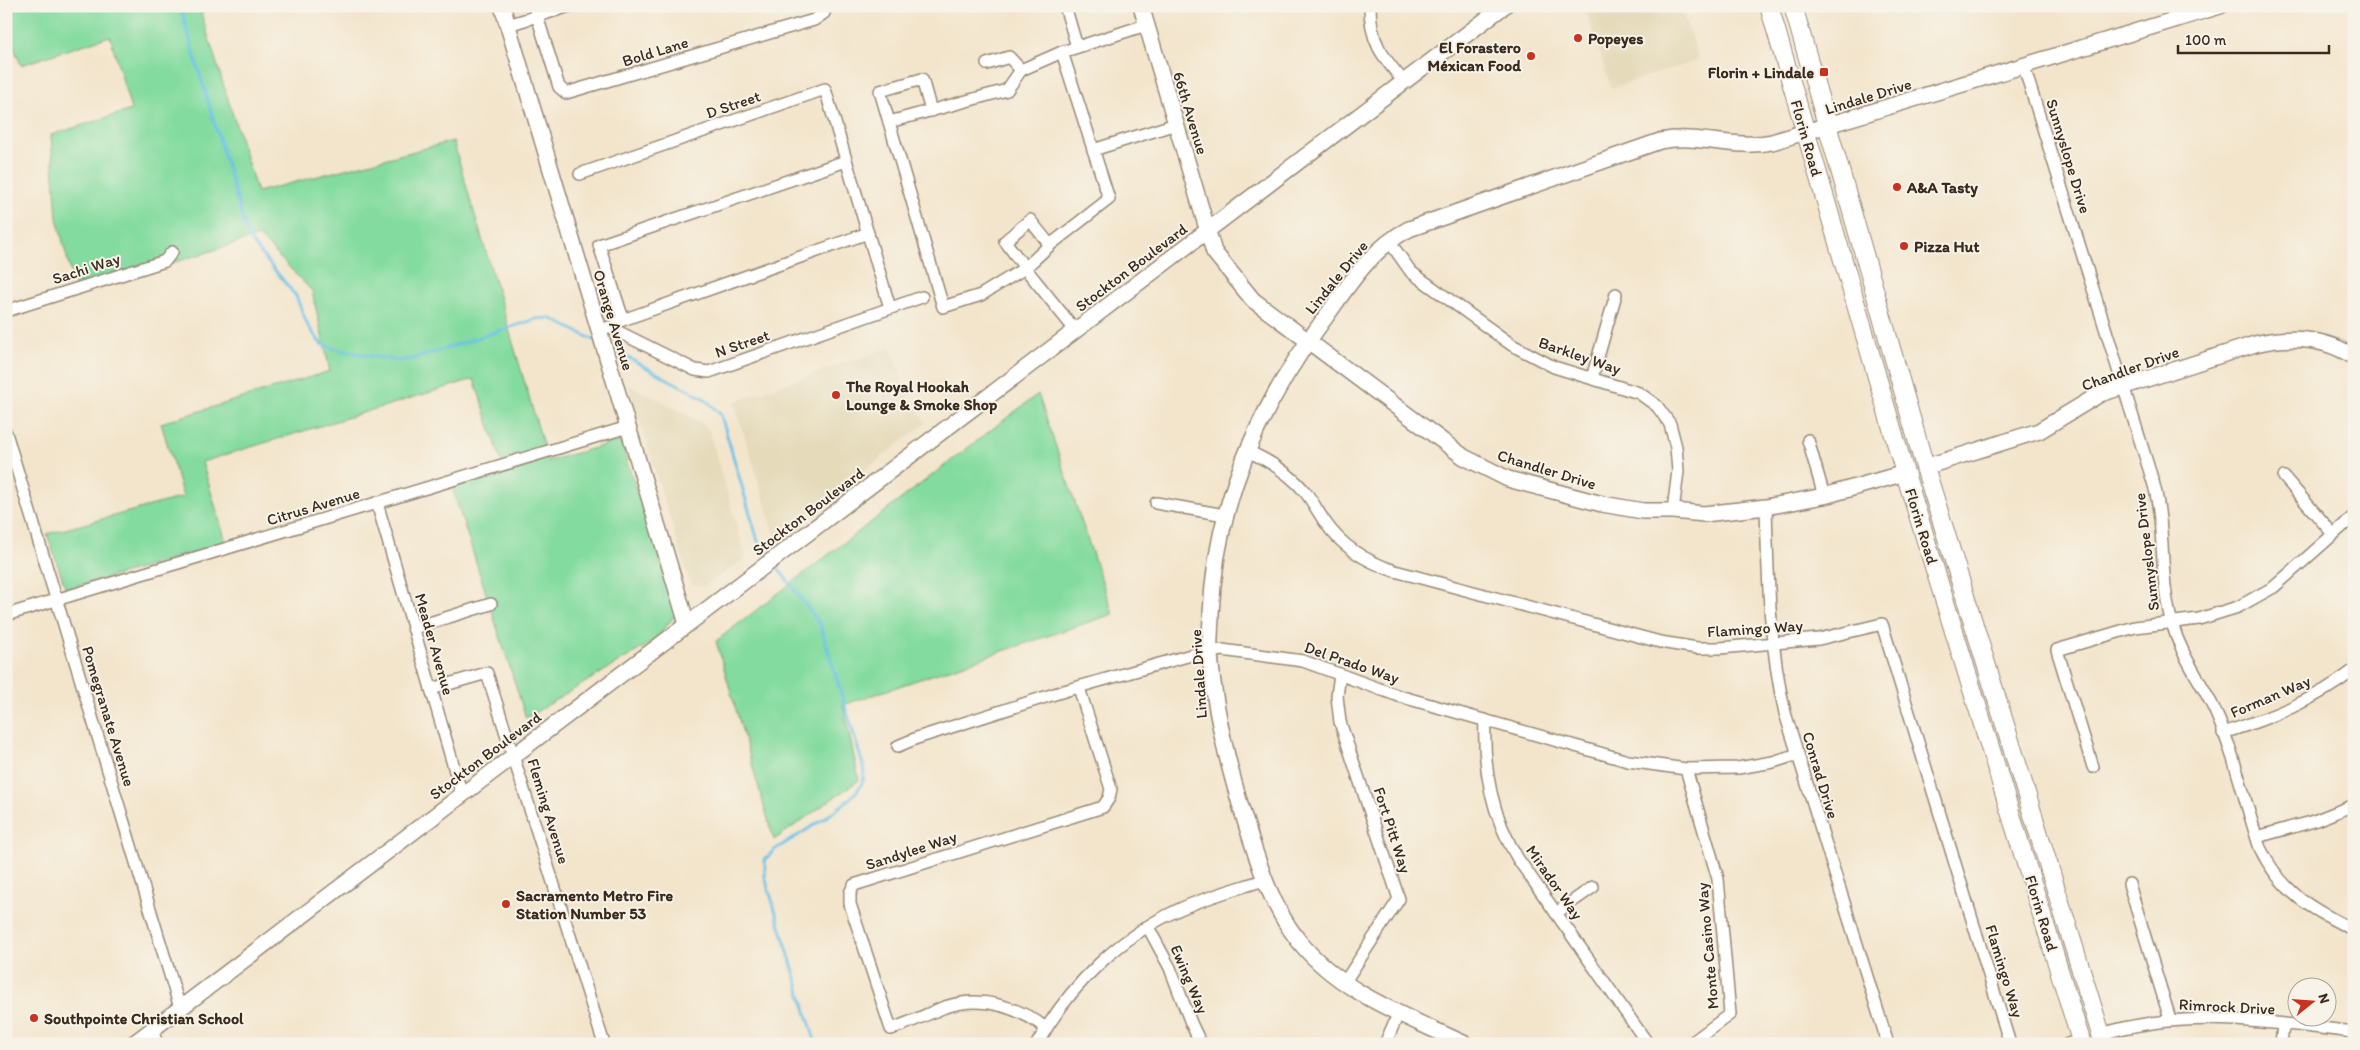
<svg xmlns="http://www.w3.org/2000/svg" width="2360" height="1050" font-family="Itim,sans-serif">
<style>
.built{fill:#e5daba}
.green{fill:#83db9f;stroke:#5f825e}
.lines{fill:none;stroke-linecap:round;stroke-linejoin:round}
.stream{stroke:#6bc2e8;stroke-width:3}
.street-casing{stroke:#978875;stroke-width:14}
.secondary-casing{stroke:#978875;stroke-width:18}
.primary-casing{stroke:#978875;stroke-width:20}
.street{stroke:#fff;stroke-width:11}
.secondary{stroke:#fff;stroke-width:15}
.primary{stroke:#fff;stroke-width:18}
.poi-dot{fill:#c8321e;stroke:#f7f3e8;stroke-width:2}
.labels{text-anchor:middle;stroke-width:4;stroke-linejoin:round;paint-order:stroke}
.poi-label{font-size:16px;font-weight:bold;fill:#3b2a1e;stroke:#f7f3e8;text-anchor:start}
.street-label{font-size:16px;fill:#3b2a1e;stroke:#f7f3e8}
</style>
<rect width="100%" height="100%" fill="#f7f3e8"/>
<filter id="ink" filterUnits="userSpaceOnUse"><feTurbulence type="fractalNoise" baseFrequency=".02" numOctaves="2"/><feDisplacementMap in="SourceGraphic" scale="10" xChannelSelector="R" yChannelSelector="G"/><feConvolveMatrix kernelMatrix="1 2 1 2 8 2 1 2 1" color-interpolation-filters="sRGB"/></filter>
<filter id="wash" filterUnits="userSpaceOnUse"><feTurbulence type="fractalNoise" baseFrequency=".0096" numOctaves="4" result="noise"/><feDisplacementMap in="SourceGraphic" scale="20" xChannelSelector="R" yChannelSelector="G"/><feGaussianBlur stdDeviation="1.12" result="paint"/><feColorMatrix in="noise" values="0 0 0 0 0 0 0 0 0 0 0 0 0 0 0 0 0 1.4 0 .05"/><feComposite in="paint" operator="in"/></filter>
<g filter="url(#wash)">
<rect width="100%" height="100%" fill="#f3e5cc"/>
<!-- built -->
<g class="built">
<polygon points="1585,6 1680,6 1699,60 1611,88"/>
<polygon points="891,347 907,395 926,423 776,538 734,402"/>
<polygon points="629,386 658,399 703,424 709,431 746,558 704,587 694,585 689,580"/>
</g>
<!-- green -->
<g class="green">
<polygon points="6,6 221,6 201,13 257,192 453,141 548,461 620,441 678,612 654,641 526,718 451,484 503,466 474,379 202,462 227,545 66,589 47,534 183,497 161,423 330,371 312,291 259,236 76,293 57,218 51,135 131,110 110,36 21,65 6,28"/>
<polygon points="1038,394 1113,614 843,705 859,780 774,840 716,641"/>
</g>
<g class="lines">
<!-- stream -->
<g class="stream">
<polyline points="180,6 247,234 253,244 296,296 308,326 321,344 339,350 398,361 416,358 536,319 550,318 598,342"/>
<polyline points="610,348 705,399 721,415 758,541 770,557"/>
<path d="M775 564 820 624 863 765C863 770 865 776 863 781 854 805 795 836 773 851L765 860V877L816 1044"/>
</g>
</g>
</g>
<g filter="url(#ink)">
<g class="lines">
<!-- street casing -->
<g class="street-casing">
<g id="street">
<polyline points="534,6 559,87 566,93 814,20 824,13 826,6"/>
<polyline points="1065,6 1077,47"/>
<path d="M1370 6C1370 42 1382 56 1404 82"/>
<polyline points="508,25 570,6"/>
<polyline points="987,64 1009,57 1021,70 1007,90 889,122 943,307 981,295 1025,268 1076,331"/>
<path d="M2024 67 2154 485C2166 531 2159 579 2172 623 2182 658 2201 680 2215 711 2235 755 2245 803 2260 848 2282 893 2311 909 2354 930"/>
<polyline points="1021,70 1062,52"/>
<polyline points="889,122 880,91 922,79 931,111"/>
<polyline points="1093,150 1176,124"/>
<polyline points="580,174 825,89 890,308"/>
<polygon points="1030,220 1050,245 1025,268 1005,241"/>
<polyline points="1389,241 1411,272 1512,345 1554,367 1639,393 1657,406 1670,424 1676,447 1678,471 1673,511"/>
<polyline points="1050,245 1109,199 1062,52 1146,25"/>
<polyline points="6,311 165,261 172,252"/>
<polyline points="623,319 599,245 846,161"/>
<polyline points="617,322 868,233"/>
<polyline points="609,327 695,370 709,372 922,297"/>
<polyline points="1592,378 1616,294"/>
<polyline points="6,433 180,1008"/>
<polyline points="1808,440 1824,496"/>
<path d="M1247 451C1268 460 1291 474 1306 493 1313 502 1318 512 1325 522 1342 547 1367 562 1395 571L1660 642 1697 648H1720L1819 639 1882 624 2010 1044"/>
<polyline points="2284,477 2333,534"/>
<polyline points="377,503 462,795"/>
<polyline points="1156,503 1225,515"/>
<path d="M1766 507C1768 578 1769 644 1785 713L1888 1044"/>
<polyline points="6,615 628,427"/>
<polyline points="413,628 491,604"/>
<polyline points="1340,674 1337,696 1340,722 1399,899 1344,983"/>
<polyline points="431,689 487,673 604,1044"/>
<path d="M1485 720C1483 771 1492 816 1518 859L1648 1044"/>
<path d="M2223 733C2270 718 2314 701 2354 670"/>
<polyline points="898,746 917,738 1064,691 1191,655 1222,650 1303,661 1399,696 1628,761 1686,769 1738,768 1773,762 1798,754"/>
<polyline points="2093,767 2057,650 2135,627 2199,619 2238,607 2274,587 2354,516"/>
<polyline points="1686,769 1718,879 1730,1014 1690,1044"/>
<polyline points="2257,837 2314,821 2354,805"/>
<polyline points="2129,884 2170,1019"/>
<polyline points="1556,913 1593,887"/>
<polyline points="1148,927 1170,968 1191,1023 1201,1044"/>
<path d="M1046 1028C1016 1006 981 995 945 1007 927 1014 910 1023 891 1029L850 904V893L854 885 1103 807 1109 798 1111 789 1079 688"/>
<polyline points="152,1029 157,1044"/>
<path d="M2101 1034C2186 1008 2267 1022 2354 1032"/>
<path d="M1037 1044C1070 985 1119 937 1180 909 1207 897 1236 889 1264 880"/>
<polyline points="1385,1044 1399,1012"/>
<polyline points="2068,1044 2081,1040"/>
<polyline points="2281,1044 2283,1025"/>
</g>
</g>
<!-- secondary casing -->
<g class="secondary-casing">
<g id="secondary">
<polyline points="502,6 687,624"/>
<polyline points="1141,6 1214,252 1253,300 1464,457 1508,479 1602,504 1643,511 1673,511 1704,514 1766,507 1824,496 1905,473"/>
<path d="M1925 467 2039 431 2100 394 2255 344C2289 336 2324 337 2354 357"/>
<polyline points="133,1044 1504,6"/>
<path d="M1465 1044C1406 1016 1340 993 1298 940 1269 903 1257 858 1243 814 1227 761 1214 709 1210 654 1209 641 1211 627 1211 614 1215 507 1258 408 1322 322 1347 288 1370 249 1409 229L1660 141C1699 133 1733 150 1772 142L2220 6"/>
</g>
</g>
<!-- primary casing -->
<g class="primary-casing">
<g id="primary">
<polyline points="1769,6 1905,473 2082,1044"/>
<polyline points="1793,6 1925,467 2104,1044"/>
</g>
</g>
<!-- street -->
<use href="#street" class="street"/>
<!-- secondary -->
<use href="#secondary" class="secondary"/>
<!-- primary -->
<use href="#primary" class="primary"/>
</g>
</g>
<!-- markers -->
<g class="poi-dot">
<circle cx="1578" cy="38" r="5"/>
<circle cx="1531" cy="56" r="5"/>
<rect x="1819" y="67" width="10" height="10" rx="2.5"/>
<circle cx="1897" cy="187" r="5"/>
<circle cx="1904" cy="246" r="5"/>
<circle cx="836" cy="395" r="5"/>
<circle cx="506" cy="904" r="5"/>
<circle cx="34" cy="1018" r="5"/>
</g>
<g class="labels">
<!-- poi labels -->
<g class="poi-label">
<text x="1588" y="44">Popeyes</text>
<text x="1521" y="53" text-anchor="end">El Forastero<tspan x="1521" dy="18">Méxican Food</tspan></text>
<text x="1814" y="78" text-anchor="end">Florin + Lindale</text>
<text x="1907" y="193">A&amp;A Tasty</text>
<text x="1914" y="252">Pizza Hut</text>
<text x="846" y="392">The Royal Hookah<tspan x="846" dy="18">Lounge &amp; Smoke Shop</tspan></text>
<text x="516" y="901">Sacramento Metro Fire<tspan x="516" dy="18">Station Number 53</tspan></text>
<text x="44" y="1024">Southpointe Christian School</text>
</g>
<!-- street labels -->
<g class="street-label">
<text transform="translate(655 51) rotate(-17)" y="6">Bold Lane</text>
<text transform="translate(1868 96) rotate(-17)" y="6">Lindale Drive</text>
<text transform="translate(733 104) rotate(-19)" y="6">D Street</text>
<text transform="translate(1191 113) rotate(73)" y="6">66th Avenue</text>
<text transform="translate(1807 138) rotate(74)" y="6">Florin Road</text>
<text transform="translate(2069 156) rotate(73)" y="6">Sunnyslope Drive</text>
<text transform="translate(1131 267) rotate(-37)" y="6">Stockton Boulevard</text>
<text transform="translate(86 268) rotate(-18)" y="6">Sachi Way</text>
<text transform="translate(1336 277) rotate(-51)" y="6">Lindale Drive</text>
<text transform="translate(614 320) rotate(73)" y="6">Orange Avenue</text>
<text transform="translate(742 343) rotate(-19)" y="6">N Street</text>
<text transform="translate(1580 355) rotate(19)" y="6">Barkley Way</text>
<text transform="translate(2130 368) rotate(-20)" y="6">Chandler Drive</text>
<text transform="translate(1547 469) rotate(17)" y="6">Chandler Drive</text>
<text transform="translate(313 506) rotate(-17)" y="6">Citrus Avenue</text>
<text transform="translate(808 511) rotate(-37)" y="6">Stockton Boulevard</text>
<text transform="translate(1922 526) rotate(73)" y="6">Florin Road</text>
<text transform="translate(2146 552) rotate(-97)" y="6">Sunnyslope Drive</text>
<text transform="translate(1755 628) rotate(-4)" y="6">Flamingo Way</text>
<text transform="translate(435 644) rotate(74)" y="6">Meader Avenue</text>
<text transform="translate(1352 662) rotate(19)" y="6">Del Prado Way</text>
<text transform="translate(1198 674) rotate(-94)" y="6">Lindale Drive</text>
<text transform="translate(2270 696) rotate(-23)" y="6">Forman Way</text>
<text transform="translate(109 716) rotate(73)" y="6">Pomegranate Avenue</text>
<text transform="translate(485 755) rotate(-37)" y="6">Stockton Boulevard</text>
<text transform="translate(1821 775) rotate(73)" y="6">Conrad Drive</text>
<text transform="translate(549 811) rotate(73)" y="6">Fleming Avenue</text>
<text transform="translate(1393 830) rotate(72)" y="6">Fort Pitt Way</text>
<text transform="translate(911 850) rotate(-18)" y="6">Sandylee Way</text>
<text transform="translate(1555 882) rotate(55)" y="6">Mirador Way</text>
<text transform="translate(2042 913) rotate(73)" y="6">Florin Road</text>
<text transform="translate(1707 946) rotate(-95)" y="6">Monte Casino Way</text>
<text transform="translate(2005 971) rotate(73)" y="6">Flamingo Way</text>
<text transform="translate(1190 979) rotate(67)" y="6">Ewing Way</text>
<text transform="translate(2227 1006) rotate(3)" y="6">Rimrock Drive</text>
</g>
</g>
<!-- margin -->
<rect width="2360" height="1050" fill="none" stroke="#f7f3e8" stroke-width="25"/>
<!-- north arrow -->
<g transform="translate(2312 1002) rotate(73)"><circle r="24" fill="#f7f3e8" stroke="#aca397"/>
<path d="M0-4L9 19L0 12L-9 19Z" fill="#c8321e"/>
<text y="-8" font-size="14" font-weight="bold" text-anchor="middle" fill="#3b2a1e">N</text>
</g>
<!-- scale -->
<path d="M2178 45v8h151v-8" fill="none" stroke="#3b2a1e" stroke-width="2.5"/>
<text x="2185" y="45" font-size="15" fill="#3b2a1e" stroke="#f7f3e8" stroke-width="4" paint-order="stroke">100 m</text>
</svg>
